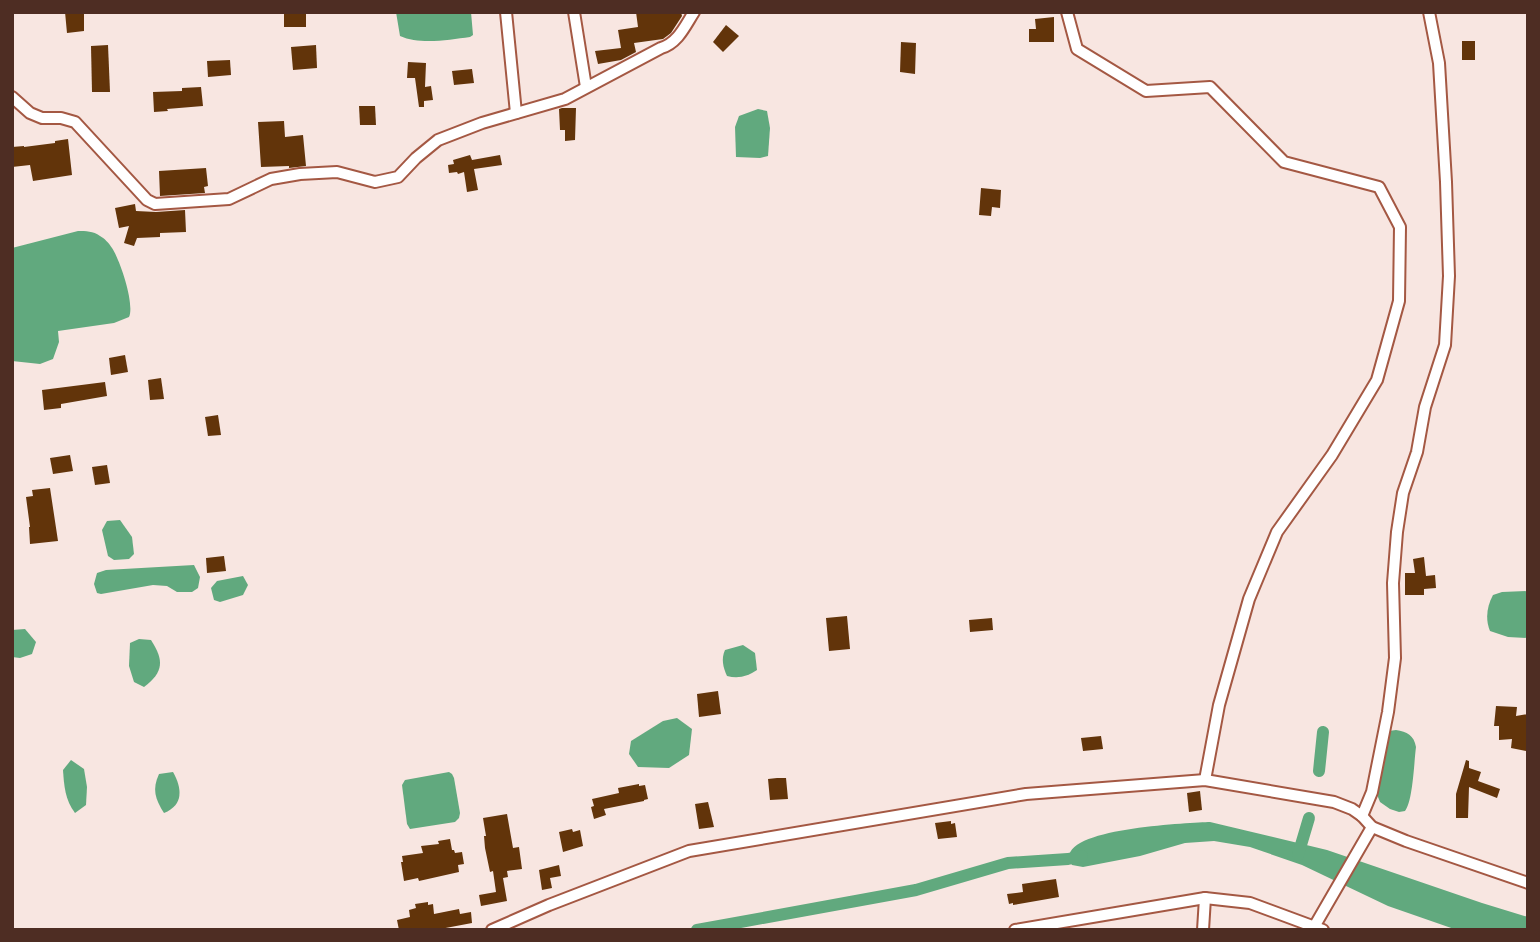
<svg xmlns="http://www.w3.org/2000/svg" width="1540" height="942" font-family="'Golos Text',sans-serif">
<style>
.water{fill:#61a97e}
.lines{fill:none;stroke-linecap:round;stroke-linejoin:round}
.canal{stroke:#61a97e;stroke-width:12}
.building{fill:#62340a}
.minor-casing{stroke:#a45843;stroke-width:14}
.minor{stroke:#fff;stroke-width:10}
</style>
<rect width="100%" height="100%" fill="#f8e6e1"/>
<!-- water -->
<g class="water">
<path d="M396 12H471L473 35 470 37C448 40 420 45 400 36Z"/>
<polygon points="758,109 767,111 770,128 768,156 760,158 736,157 735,127 739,116"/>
<path d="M78 231C86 231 93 231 100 236 104 238 109 243 112 248 120 260 135 304 129 317L114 323 58 331 59 342 53 359 40 364 12 361V248Z"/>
<polygon points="120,520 132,537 134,554 129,559 114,560 108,556 102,530 107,521"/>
<polygon points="194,565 200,577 198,588 192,592 177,592 167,586 153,585 101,594 97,593 94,584 97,573 106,570"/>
<polygon points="243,576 248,585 243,595 220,602 214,600 211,588 217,581"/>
<path d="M1528 591V638L1508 637 1490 631C1485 619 1487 606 1493 595L1502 592Z"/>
<polygon points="25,629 36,642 32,654 20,658 12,657 12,630"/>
<path d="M139 639 151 640C164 660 164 672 144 687L134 682 129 666 130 643Z"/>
<path d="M743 645 755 653 757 670C748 676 739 679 727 676 723 667 721 659 725 650Z"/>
<polygon points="677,718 692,729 689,755 669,768 638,767 629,754 631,741 663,721"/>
<path d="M1396 730C1407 732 1414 735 1416 747 1414 762 1413 801 1405 811L1399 812 1390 809 1380 802 1376 792 1389 731Z"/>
<path d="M71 760 84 769 87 787 86 805 75 813C65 800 64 785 63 770Z"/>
<path d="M173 772C182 788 184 805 164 813 155 799 152 789 159 774Z"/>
<polygon points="449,772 452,774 454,778 460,813 459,818 455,822 410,829 407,824 402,785 405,780"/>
<path d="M1210 822 1327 850 1482 903 1528 917V930H1457L1388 906 1302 865 1250 847 1214 841 1185 843 1140 856 1083 867 1072 865C1048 828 1190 823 1210 822Z"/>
</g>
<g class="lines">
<!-- canal -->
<g class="canal">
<polyline points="1319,771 1323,732"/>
<polyline points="1298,855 1309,818"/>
<polyline points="697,930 916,890 1008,863 1068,859 1082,856"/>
</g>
</g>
<!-- building -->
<g class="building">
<polygon points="65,12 84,12 84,31 67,33"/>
<rect x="284" y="12" width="22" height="15"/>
<polygon points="636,12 668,12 668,14 681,12 682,16 671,33 663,39 634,43 636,52 621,60 598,64 595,51 621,48 618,30 638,27"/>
<polygon points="1054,17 1054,42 1029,42 1029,29 1036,29 1035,19"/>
<polygon points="726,25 739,36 723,52 713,42"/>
<rect x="1462" y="41" width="13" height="19"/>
<polygon points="901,42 916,43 915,74 900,72"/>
<polygon points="108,45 110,92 92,92 91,46"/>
<polygon points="316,45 317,68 293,70 291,47"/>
<polygon points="230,60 231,75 208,77 207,61"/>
<polygon points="408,62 426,63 425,87 431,86 433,100 424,101 424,107 419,107 415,78 407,78"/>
<polygon points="472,69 474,83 454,85 452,71"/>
<polygon points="201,87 203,106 167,109 168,111 154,112 153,92 182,91 182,88"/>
<polygon points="359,106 375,106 376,125 360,125"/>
<polygon points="562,108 576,108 575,140 565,141 565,130 560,130 559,109"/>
<polygon points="284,121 285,137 303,135 306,166 289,168 289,166 261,167 258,122"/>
<polygon points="68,139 72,175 33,181 30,165 12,167 12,147 24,146 24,147 55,143 55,141"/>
<polygon points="470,155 472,160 500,155 502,165 474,169 478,190 467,192 464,172 458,174 457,172 449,173 448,165 454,164 453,160"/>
<polygon points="206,168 208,186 204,187 205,193 160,196 159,171"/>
<polygon points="981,188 1001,190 1000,208 992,207 991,216 979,215"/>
<polygon points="135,204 136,211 156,212 185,210 186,232 160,233 160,237 137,238 134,246 124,243 129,226 119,228 115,208"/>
<polygon points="125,355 128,372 111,375 109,358"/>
<polygon points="161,378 164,399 150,400 148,380"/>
<polygon points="105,382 107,396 61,404 61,408 44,410 42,390"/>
<polygon points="218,415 221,435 208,436 205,417"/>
<polygon points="70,455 73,471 53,474 50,458"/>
<polygon points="107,465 110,483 95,485 92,467"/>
<polygon points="50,488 58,541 30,544 29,527 30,527 26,497 33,496 32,490"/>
<polygon points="224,556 226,571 207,573 206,558"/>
<polygon points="1424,557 1426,576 1435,575 1436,588 1424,589 1424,595 1405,595 1405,573 1415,573 1413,559"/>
<polygon points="847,616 850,649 829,651 826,618"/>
<polygon points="992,618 993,630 970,632 969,620"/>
<polygon points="718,691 721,714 699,717 697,694"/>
<polygon points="1496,706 1517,707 1516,716 1528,714 1528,737 1526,751 1511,748 1512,739 1499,740 1499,726 1494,726"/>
<polygon points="1101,736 1103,749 1083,751 1081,738"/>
<polygon points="1466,760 1469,761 1469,768 1481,772 1478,781 1500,789 1497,798 1469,787 1468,818 1456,818 1456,794"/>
<polygon points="777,778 786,778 788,799 770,800 768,779"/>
<polygon points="639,784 639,786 645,785 648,799 644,800 644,801 604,809 606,815 594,819 591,807 594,806 592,799 619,793 618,788"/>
<polygon points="1200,791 1202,810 1189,812 1187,793"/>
<polygon points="708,802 714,827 699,829 695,804"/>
<polygon points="507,814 513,848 519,847 522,869 507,871 508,877 503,878 507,901 481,906 479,895 496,892 493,871 490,872 485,848 484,836 486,836 483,818"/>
<polygon points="951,821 951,824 955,823 957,837 938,839 935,823"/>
<polygon points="572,829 573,832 580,830 583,846 563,852 559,832"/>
<polygon points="450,839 452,850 454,850 455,853 462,852 464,864 458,865 459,872 419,881 418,878 404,881 401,862 403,862 402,856 423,853 421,846 439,844 438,841"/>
<polygon points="559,865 561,876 550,878 552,888 542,890 539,870"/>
<polygon points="1056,879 1059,897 1013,905 1013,903 1009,904 1007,894 1023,892 1022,884"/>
<polygon points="428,902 428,905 433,904 434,914 459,909 460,914 471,912 472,923 435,930 399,930 397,920 410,917 409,910 416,908 415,904"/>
</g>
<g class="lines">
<!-- minor casing -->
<g class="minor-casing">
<g id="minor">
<polyline points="506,12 516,113"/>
<polyline points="574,12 586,87"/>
<polyline points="1067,12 1077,49 1146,91 1210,87 1284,162 1379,187 1400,227 1399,301 1377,380 1332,455 1277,532 1249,599 1219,705 1205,780"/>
<path d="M12 97 30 113 42 118H61L75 122 147 200 155 204 229 199 271 179 300 174 337 172 375 182 398 177 416 158 438 140 482 123 565 99 661 48C678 43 685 26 694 12"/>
<polyline points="1362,816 1372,792 1388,712 1395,658 1393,583 1397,532 1403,493 1417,452 1425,407 1445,345 1449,276 1446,182 1439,63 1429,12"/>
<polyline points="1314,927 1372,827"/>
<polyline points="492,930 549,905 689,851 1026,794 1205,780 1334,802 1352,809 1362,816 1372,827 1406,841 1528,883"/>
<polyline points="1015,930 1205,898 1250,903 1323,930"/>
<polyline points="1203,930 1205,898"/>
</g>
</g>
<!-- minor -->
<use href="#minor" class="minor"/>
</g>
<!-- border -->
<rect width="1540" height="942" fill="none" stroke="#4e2d23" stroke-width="28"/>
</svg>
